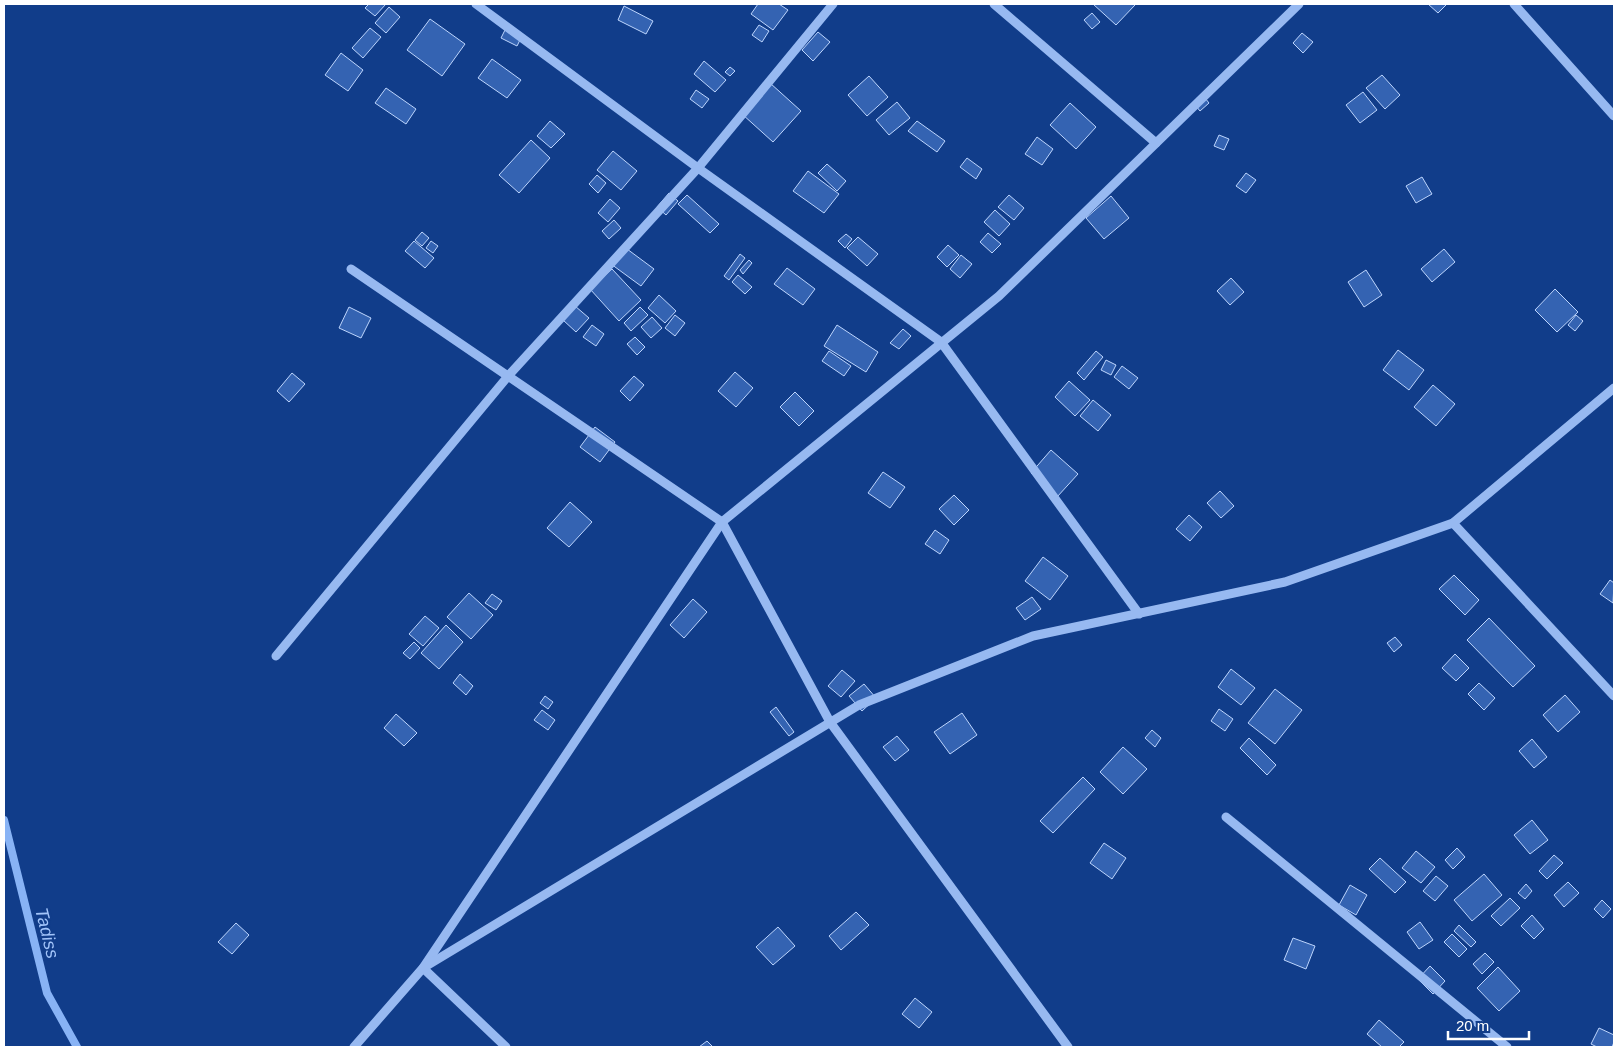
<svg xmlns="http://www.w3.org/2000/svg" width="1618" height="1051" font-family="Helvetica,sans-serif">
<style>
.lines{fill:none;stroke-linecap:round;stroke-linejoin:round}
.stream{stroke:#88b3f5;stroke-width:8}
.building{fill:#3463b2;stroke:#bdd5fd}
.minor{stroke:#97b9f1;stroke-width:9}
.labels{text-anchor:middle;stroke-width:4.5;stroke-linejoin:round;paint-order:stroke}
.water-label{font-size:18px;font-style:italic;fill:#a2c4f9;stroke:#113d8a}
</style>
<rect width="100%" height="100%" fill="#113d8a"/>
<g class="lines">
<!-- stream -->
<polyline class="stream" points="4,820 47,993 77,1047"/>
</g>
<!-- building -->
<g class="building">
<polygon points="369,4 386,4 375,16 365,8"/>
<polygon points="758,4 779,4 788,10 773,30 751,14"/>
<polygon points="1093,4 1133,4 1135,5 1116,25"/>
<polygon points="1428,4 1447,4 1438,13"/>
<polygon points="624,6 653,21 646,34 618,20"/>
<polygon points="389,7 400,17 386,33 375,23"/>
<polygon points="1092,13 1100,22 1092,29 1084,20"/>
<polygon points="430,19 465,44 442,76 407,50"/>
<polygon points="759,25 769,31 762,42 752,35"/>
<polygon points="370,28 381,37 363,58 352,48"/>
<polygon points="505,30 521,38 517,46 501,38"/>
<polygon points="818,32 830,42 813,61 802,50"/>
<polygon points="1302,33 1313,42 1303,53 1293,43"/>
<polygon points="341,53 363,70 348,91 325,75"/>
<polygon points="492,59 521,80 507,98 478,78"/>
<polygon points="704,61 726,80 715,92 694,74"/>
<polygon points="730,67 735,71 730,76 725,72"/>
<polygon points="1382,75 1400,95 1385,109 1366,88"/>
<polygon points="869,76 888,97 867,116 848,95"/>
<polygon points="770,83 801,111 773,142 742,114"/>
<polygon points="386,88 416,109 406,124 375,103"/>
<polygon points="696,90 709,99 702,108 690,99"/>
<polygon points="1363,92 1377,110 1360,123 1346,105"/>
<polygon points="1205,98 1209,103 1200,111 1196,106"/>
<polygon points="897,102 910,118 889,135 876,120"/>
<polygon points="1070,103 1096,127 1076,149 1050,125"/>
<polygon points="550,121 565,134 551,148 537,136"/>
<polygon points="917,121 945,141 937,152 908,131"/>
<polygon points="1219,135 1229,139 1224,150 1214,146"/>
<polygon points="1037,137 1053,149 1042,165 1025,154"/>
<polygon points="531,140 550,158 519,193 499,175"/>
<polygon points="613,151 637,171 621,190 597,170"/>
<polygon points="967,158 982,169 976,179 960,167"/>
<polygon points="827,164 846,181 837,191 818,173"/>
<polygon points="808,171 839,194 824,213 793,191"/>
<polygon points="1246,173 1256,180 1246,193 1236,186"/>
<polygon points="597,175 606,183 598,193 589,184"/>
<polygon points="1422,177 1432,194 1416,203 1406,186"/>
<polygon points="669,193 678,201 666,215 657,207"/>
<polygon points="687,195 719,224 710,233 678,204"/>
<polygon points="1009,195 1024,208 1014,220 998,207"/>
<polygon points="1111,196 1129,218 1104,239 1086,218"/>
<polygon points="610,199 620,208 608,222 598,213"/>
<polygon points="995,210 1010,224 999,236 984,222"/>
<polygon points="614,220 621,228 609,239 602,231"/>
<polygon points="422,232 429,238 422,246 415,240"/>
<polygon points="988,233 1001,244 992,253 980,242"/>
<polygon points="846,234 852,239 845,248 838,241"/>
<polygon points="858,237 878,254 867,266 847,248"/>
<polygon points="414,241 434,258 425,268 405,251"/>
<polygon points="431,241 438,246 433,253 426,248"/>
<polygon points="948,245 959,255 947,267 937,257"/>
<polygon points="623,246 654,269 641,286 611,264"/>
<polygon points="1444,249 1455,262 1432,282 1421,269"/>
<polygon points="740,254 745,258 729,280 724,276"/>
<polygon points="961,255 972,264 960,278 950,269"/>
<polygon points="749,260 752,263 743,274 740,270"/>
<polygon points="787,268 815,289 803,305 774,284"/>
<polygon points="612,269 641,300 619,321 590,289"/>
<polygon points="1366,270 1382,295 1364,307 1348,282"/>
<polygon points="738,275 752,287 745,294 732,282"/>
<polygon points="1231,278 1244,292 1230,305 1217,291"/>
<polygon points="1555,289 1578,312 1557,332 1535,310"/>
<polygon points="659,295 676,311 665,323 648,308"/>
<polygon points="575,306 589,318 576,332 563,320"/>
<polygon points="349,307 371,318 361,338 339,328"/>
<polygon points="640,307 648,315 631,331 624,323"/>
<polygon points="675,315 685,323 675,336 665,328"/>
<polygon points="1576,315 1583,321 1575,331 1568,325"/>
<polygon points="652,317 662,328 651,338 641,327"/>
<polygon points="592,325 604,334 596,346 583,337"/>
<polygon points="837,325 878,352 866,372 824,346"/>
<polygon points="903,329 911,336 899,349 890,343"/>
<polygon points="635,337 645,347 637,355 627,344"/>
<polygon points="1398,350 1424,370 1409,390 1383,370"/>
<polygon points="829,351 851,366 844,376 822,361"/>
<polygon points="1096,351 1103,357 1084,380 1077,373"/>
<polygon points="1106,360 1116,365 1111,375 1101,370"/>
<polygon points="1122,366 1138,378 1129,389 1114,377"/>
<polygon points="735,372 753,388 736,407 718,391"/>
<polygon points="292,373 305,384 289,402 277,391"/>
<polygon points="634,376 644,385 630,401 620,391"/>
<polygon points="1069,381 1090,400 1075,416 1055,397"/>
<polygon points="1433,385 1455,404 1436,426 1414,407"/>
<polygon points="795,392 814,411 799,426 780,407"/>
<polygon points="1093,400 1111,415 1098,431 1080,416"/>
<polygon points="595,427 615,442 600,462 580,447"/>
<polygon points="1051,450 1078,474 1057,497 1031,473"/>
<polygon points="883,472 905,487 890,508 868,493"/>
<polygon points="1220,491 1234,506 1221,518 1207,503"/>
<polygon points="954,495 969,510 954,525 939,509"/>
<polygon points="570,502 592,522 569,547 547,528"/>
<polygon points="1189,515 1202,527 1190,541 1176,529"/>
<polygon points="935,530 949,540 940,554 925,544"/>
<polygon points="1043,557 1068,576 1050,600 1025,581"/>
<polygon points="1454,575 1479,600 1465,615 1439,589"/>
<polygon points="1610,580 1614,583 1613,603 1600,594"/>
<polygon points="469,593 493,615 471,639 447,617"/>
<polygon points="492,594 502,601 496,610 485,603"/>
<polygon points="1032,597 1041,609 1025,620 1016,608"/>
<polygon points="693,599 707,612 684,638 670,625"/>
<polygon points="425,616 439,628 423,646 409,634"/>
<polygon points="1489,618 1535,666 1513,687 1467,640"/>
<polygon points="446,625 463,642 439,669 421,653"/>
<polygon points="1395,637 1402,645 1394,652 1387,643"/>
<polygon points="414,642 420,648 410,659 403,653"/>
<polygon points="1455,654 1469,668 1456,681 1442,668"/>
<polygon points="1231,669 1255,688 1241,705 1218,687"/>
<polygon points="842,670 855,681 841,697 828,686"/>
<polygon points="460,674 473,686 466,695 453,683"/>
<polygon points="1479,683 1495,698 1484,710 1468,694"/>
<polygon points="864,684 876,698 862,711 849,696"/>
<polygon points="1275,689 1302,710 1275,744 1248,723"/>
<polygon points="1565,695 1580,712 1558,732 1543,715"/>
<polygon points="545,696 553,702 548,709 540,703"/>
<polygon points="776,707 794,732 789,736 770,712"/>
<polygon points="1219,709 1233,719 1225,731 1211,721"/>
<polygon points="542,710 555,720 548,730 534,720"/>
<polygon points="962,713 977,735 950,754 934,732"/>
<polygon points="396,714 417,733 404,746 384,728"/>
<polygon points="1152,730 1161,738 1155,747 1145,738"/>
<polygon points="897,736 909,750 895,761 883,747"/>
<polygon points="1249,738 1276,765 1267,775 1240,748"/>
<polygon points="1532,739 1547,757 1534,768 1519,751"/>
<polygon points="1123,747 1147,769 1123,794 1100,772"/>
<polygon points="1083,777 1095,789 1053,833 1040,821"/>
<polygon points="1532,820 1548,840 1530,854 1514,835"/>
<polygon points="1104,843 1126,858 1112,879 1090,863"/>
<polygon points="1457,848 1465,857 1453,869 1445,860"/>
<polygon points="1416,851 1435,867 1421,883 1402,868"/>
<polygon points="1554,855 1563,863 1547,879 1539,871"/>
<polygon points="1380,858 1406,882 1395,893 1369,869"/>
<polygon points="1484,874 1502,895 1472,921 1454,900"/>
<polygon points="1436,876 1448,886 1435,901 1423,891"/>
<polygon points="1568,882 1579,893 1564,907 1554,895"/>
<polygon points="1526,884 1532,891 1525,899 1518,893"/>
<polygon points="1350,885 1367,895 1356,915 1339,905"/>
<polygon points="1510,898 1520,908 1501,926 1491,916"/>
<polygon points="1602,900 1611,909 1603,918 1594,909"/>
<polygon points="856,912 869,925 841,950 829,936"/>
<polygon points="1532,915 1544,929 1534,939 1521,926"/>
<polygon points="1420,922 1433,940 1419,949 1407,932"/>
<polygon points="236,923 249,935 232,954 218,942"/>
<polygon points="1459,925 1476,942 1471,947 1454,931"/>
<polygon points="778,927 795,946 773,965 756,947"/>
<polygon points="1452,934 1467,949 1459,957 1444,942"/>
<polygon points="1293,938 1315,946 1306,969 1284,960"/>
<polygon points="1485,953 1494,962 1482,974 1473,964"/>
<polygon points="1430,966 1445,981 1433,994 1418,979"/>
<polygon points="1498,967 1520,991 1499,1011 1477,988"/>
<polygon points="915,998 932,1012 919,1028 902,1014"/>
<polygon points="1379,1020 1404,1042 1399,1047 1382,1047 1367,1034"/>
<polygon points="1599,1028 1614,1035 1614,1042 1612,1047 1597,1047 1591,1044"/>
<polygon points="707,1041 713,1047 699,1047"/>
</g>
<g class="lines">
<!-- minor -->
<g class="minor">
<polyline points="476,4 698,168 941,342 1139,614"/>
<polyline points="994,4 1156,143"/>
<polyline points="1514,4 1614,116"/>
<polyline points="351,269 722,522 830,722 1068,1047"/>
<polyline points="1453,523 1614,696"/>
<polyline points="276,656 509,375 698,168 833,4"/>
<polyline points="1226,817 1507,1047"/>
<polyline points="354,1047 423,968 722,522 999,296 1299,4"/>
<polyline points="506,1047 423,968 859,705 1033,636 1285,582 1453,523 1614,388"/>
</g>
</g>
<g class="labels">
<!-- water labels -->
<g class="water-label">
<text transform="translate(47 933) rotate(76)" y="6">Tadiss</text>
</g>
</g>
<!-- border -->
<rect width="1618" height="1051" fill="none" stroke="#ffffff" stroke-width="10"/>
<!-- scale -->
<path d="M1448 1031v8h81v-8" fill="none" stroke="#ffffff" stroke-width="2.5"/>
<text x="1456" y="1031" font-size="15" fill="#ffffff" stroke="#113d8a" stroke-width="4" paint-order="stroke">20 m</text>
</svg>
